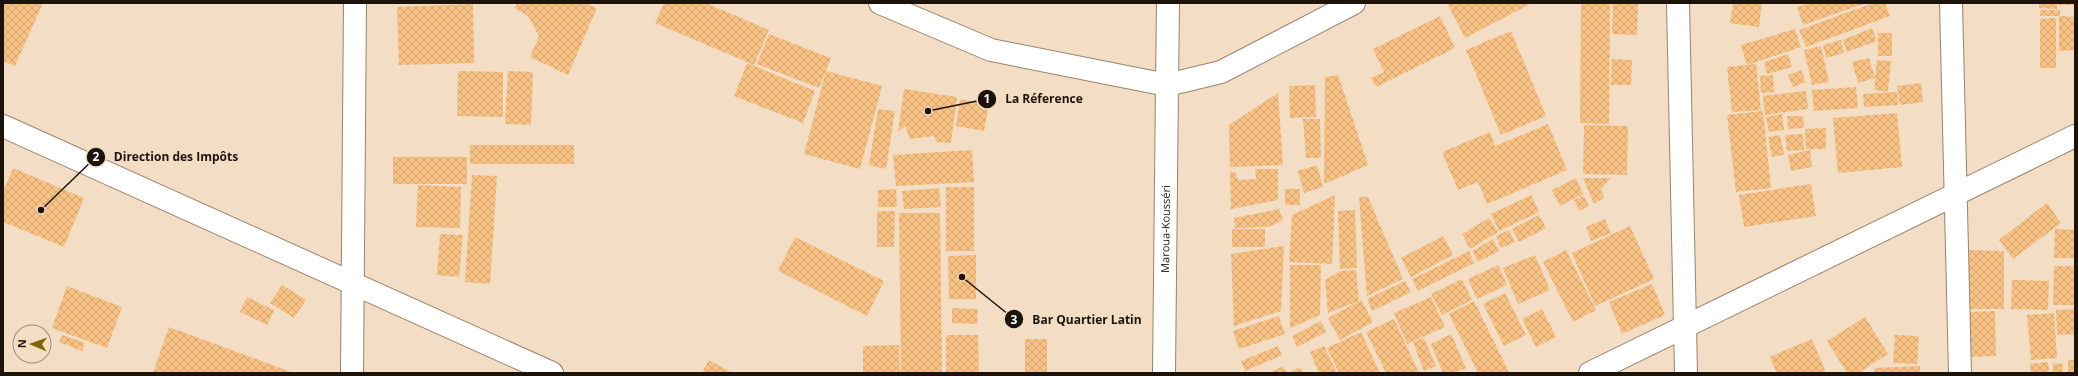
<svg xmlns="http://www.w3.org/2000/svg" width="2078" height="376" font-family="'Open Sans',sans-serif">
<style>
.building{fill:url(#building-cross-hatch)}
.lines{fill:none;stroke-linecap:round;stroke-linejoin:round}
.minor-casing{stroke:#98846d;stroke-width:24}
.highway-casing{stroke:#98846d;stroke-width:24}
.minor{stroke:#fff;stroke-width:22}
.highway{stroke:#fff;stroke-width:22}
.labels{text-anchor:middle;stroke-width:3;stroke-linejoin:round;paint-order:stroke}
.street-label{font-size:11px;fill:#1c140b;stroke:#f3ddc4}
.leader{fill:none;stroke:#1c140b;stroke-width:1.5}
.callout-dot{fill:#1c140b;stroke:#f3ddc4;stroke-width:1.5}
.mark-label{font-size:12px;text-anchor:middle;font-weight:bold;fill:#fff}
.callout-label{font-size:12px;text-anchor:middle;font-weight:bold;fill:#1c140b;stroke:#f3ddc4;stroke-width:3;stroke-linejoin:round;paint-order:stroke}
</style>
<defs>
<pattern id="building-cross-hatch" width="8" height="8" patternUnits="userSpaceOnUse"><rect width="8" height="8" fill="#f7c284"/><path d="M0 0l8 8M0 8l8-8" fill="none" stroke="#d3a671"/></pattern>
</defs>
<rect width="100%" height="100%" fill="#f3ddc4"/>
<!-- building -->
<g class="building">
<polygon points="3,3 43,3 15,66 3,61"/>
<polygon points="517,3 585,3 597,8 568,75 530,57 539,36 528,16 514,8"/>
<polygon points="664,3 706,3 769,30 754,65 655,23"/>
<polygon points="1447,3 1532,3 1465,38"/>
<polygon points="1581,3 1610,3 1609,124 1580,123"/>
<polygon points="1613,3 1638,3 1637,35 1612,34"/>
<polygon points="1733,3 1762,3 1759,27 1730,23"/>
<polygon points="1810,3 1866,3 1803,25 1797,7"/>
<polygon points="1873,3 1885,3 1890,16 1806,47 1799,30"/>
<polygon points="2039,3 2057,3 2057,9 2039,8"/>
<rect x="2059" y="3" width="16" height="2"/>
<polygon points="473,4 474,63 399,65 397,7"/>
<polygon points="2040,10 2060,10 2060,16 2075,17 2075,50 2059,51 2059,16 2040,16"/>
<polygon points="1440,16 1455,48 1376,87 1371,78 1384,72 1373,49"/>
<polygon points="2056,18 2056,68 2040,68 2040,19"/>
<polygon points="1872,28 1877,41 1847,52 1843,40"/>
<polygon points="1795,29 1801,47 1747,65 1741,45"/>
<polygon points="1511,31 1546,116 1501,135 1466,50"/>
<rect x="1878" y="33" width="14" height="23"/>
<polygon points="769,34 831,58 819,88 757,64"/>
<polygon points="1841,40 1844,53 1826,58 1823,45"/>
<polygon points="1821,46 1829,82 1812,85 1804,50"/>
<polygon points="1788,54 1792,67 1767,74 1764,62"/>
<polygon points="1869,58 1875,78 1858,83 1852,62"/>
<polygon points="1612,59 1632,60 1631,85 1611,85"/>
<polygon points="1877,60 1891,61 1888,92 1874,90"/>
<polygon points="747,63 815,91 803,123 734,96"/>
<polygon points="1756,64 1761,110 1732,112 1727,67"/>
<polygon points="1801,70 1806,82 1793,87 1788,75"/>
<polygon points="458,71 503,72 503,117 457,116"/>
<polygon points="508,71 533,72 531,125 505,124"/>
<polygon points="826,71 882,86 860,169 804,154"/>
<polygon points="1338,75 1368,165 1324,184 1325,77"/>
<polygon points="1773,75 1774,92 1761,93 1760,76"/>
<polygon points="1921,83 1923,102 1900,105 1897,86"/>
<polygon points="1315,85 1316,117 1290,118 1289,86"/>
<polygon points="1856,87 1858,108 1814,111 1812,90"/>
<polygon points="904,89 957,97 951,143 936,142 934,136 910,139 905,126 898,132"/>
<polygon points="1806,91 1808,109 1765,115 1763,96"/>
<polygon points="1897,92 1898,105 1864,107 1863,94"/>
<polygon points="1278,93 1283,165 1230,167 1229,125"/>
<polygon points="960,99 989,105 984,131 956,126"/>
<polygon points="878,109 895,111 886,169 869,165"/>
<polygon points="1763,111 1771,188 1736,192 1727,115"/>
<polygon points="1897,113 1902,167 1838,173 1833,118"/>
<polygon points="1782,114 1784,130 1769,132 1766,117"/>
<polygon points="1787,116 1803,116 1804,128 1788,129"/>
<polygon points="1303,119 1320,119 1321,158 1306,158"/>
<polygon points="1548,124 1567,170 1487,204 1478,182 1458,190 1442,152 1490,132 1495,146"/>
<polygon points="1584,125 1628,126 1627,175 1583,174"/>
<polygon points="1826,128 1826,149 1806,149 1805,129"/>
<polygon points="1803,134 1804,150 1787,151 1785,135"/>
<polygon points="1780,135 1784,155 1772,157 1768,137"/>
<rect x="470" y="145" width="104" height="19"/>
<polygon points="972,150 974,182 896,186 893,155"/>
<polygon points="1810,150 1812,167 1791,171 1788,155"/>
<rect x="393" y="157" width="74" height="27"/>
<polygon points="1317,165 1323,187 1304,193 1298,171"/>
<polygon points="13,168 84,198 64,247 3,222 3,192"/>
<polygon points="1255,169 1278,169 1278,200 1231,209 1230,171 1236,173 1238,180 1256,179"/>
<polygon points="472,175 497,176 490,284 465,282"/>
<polygon points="1576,178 1583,194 1560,206 1552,190"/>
<polygon points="1583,178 1611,178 1601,189 1604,198 1594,204"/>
<polygon points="1811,184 1816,216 1744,227 1739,195"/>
<polygon points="418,185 461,187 460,228 416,227"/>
<rect x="946" y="187" width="28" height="64"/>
<polygon points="939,188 941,207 904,209 902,191"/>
<polygon points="896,189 897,207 878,207 878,190"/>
<rect x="1285" y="189" width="15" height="16"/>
<polygon points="1335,195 1332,264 1289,262 1292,215"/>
<polygon points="1531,195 1539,212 1499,231 1491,214"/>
<polygon points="1584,196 1589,206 1579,211 1574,200"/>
<polygon points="1359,197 1368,197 1403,279 1367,296"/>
<polygon points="2047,203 2061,223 2013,259 1999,240"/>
<polygon points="1279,209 1283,220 1268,227 1235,228 1234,218"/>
<polygon points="1355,210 1357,268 1340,269 1338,211"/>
<polygon points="877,211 895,211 894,247 877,247"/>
<polygon points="899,213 940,213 942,373 901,373"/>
<polygon points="1539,215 1546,228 1519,242 1512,229"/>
<polygon points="1489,218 1498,232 1470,249 1462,234"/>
<polygon points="1605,219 1611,233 1591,241 1586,227"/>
<polygon points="1630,226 1654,279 1595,306 1572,253"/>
<rect x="1232" y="229" width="33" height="18"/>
<polygon points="2055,229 2075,230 2075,258 2054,258"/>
<polygon points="1509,230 1515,242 1501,248 1496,236"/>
<polygon points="440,234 463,235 459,277 437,275"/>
<polygon points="1443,236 1453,255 1411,277 1401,258"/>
<polygon points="795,237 884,281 867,316 778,271"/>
<polygon points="1493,239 1499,251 1478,262 1472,251"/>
<polygon points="1284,246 1281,311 1234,326 1231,254"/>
<polygon points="1566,250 1596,310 1573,322 1543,262"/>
<polygon points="1969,250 2004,251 2004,309 1969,309"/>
<polygon points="1469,251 1474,263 1418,291 1412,279"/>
<polygon points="976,255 976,299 949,299 948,256"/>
<polygon points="1535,255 1550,290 1518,304 1503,268"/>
<polygon points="1290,265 1321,265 1320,315 1290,328"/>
<polygon points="1498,265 1507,285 1477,299 1468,279"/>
<polygon points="2054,266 2075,266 2075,305 2053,305"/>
<polygon points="1356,270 1359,301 1328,313 1325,280 1340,271"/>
<polygon points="1462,279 1472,300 1442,315 1431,294"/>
<polygon points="2012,280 2049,281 2048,310 2011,309"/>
<polygon points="1405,281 1411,292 1372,311 1367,299"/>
<polygon points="1652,284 1665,315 1622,334 1609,302"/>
<polygon points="282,285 306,300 294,318 270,303"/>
<polygon points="67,286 122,307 107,348 52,328"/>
<polygon points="1505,293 1526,335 1504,346 1483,304"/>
<polygon points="247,297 274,310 267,325 240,312"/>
<polygon points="1431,297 1445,327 1407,344 1394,313"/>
<polygon points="1361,300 1373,322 1340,340 1328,318"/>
<polygon points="1474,301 1509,372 1506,373 1478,373 1449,314"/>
<polygon points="952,308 978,309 977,324 952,323"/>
<polygon points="1542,309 1556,337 1536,347 1522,319"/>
<polygon points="2075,309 2075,334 2057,335 2056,310"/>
<polygon points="1995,311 1996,356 1971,357 1970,312"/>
<polygon points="2054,313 2057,358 2031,360 2027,315"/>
<polygon points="1279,316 1285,334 1239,349 1233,331"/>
<polygon points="1865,317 1888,354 1858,373 1847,373 1827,341"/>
<polygon points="1394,319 1419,373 1386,373 1366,332"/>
<polygon points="1321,321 1326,332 1297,347 1292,336"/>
<polygon points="169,327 294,373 153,373"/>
<polygon points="1361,332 1380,373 1339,373 1327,348"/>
<polygon points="1451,334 1466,368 1454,373 1443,373 1431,344"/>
<polygon points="62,335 85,343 82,351 59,342"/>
<polygon points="946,335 978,335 979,373 946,373"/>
<polygon points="1895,335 1919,336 1917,364 1893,363"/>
<polygon points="1424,338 1436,366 1424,371 1413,342"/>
<rect x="1025" y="339" width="22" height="34"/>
<polygon points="1812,339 1826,373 1777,373 1770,357"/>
<polygon points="899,345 900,373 863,373 863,346"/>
<polygon points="1278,346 1282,355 1245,371 1241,361"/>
<polygon points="1324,346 1337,373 1319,373 1310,352"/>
<polygon points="709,360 733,373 702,373"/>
<rect x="2068" y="360" width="7" height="13"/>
<polygon points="2048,362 2049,373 2031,373 2030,364"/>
<polygon points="2053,363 2063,364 2062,373 2053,373"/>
<polygon points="1283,366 1287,373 1270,373"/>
<polygon points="1920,366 1920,373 1875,373 1874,368"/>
<polygon points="1300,367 1303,373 1289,373"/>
</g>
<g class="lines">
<!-- minor casing -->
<g class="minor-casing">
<g id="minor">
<polyline points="880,3 991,50 1167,85 1168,3"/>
<polyline points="1678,3 1686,373"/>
<polyline points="1951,3 1960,373"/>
<polyline points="3,126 552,373"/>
<polyline points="352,373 355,3"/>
<polyline points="1590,373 2075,136"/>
</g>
</g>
<!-- highway casing -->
<g class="highway-casing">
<g id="highway">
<path id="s1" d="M1164 373 1167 85 1221 72 1354 3"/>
</g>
</g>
<!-- minor -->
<use href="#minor" class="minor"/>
<!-- highway -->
<use href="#highway" class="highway"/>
</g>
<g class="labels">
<!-- street labels -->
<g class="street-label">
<text dy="4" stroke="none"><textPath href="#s1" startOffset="144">Maroua-Kousséri</textPath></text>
</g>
</g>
<!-- callouts -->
<path class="leader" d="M928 111L987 99M41 210L96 157M962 277L1014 319"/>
<g class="callout-dot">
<circle cx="928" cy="111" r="4"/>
<circle cx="41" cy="210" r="4"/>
<circle cx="962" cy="277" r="4"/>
<circle cx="987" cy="99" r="10"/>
<circle cx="96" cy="157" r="10"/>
<circle cx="1014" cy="319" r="10"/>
</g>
<g class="mark-label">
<text x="987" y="103">1</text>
<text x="96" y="161">2</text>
<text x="1014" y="324">3</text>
</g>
<g class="callout-label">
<text x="1044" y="103">La Réference</text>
<text x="176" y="161">Direction des Impôts</text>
<text x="1087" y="324">Bar Quartier Latin</text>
</g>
<!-- border -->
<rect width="2078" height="376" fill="none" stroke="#1c140b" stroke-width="8"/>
<!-- north arrow -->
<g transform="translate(32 344) rotate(272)"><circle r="19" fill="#f3ddc4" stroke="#9d8d7a"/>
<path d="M0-3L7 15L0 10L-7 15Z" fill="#806700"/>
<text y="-6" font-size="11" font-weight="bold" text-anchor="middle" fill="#1c140b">N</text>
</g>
</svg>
